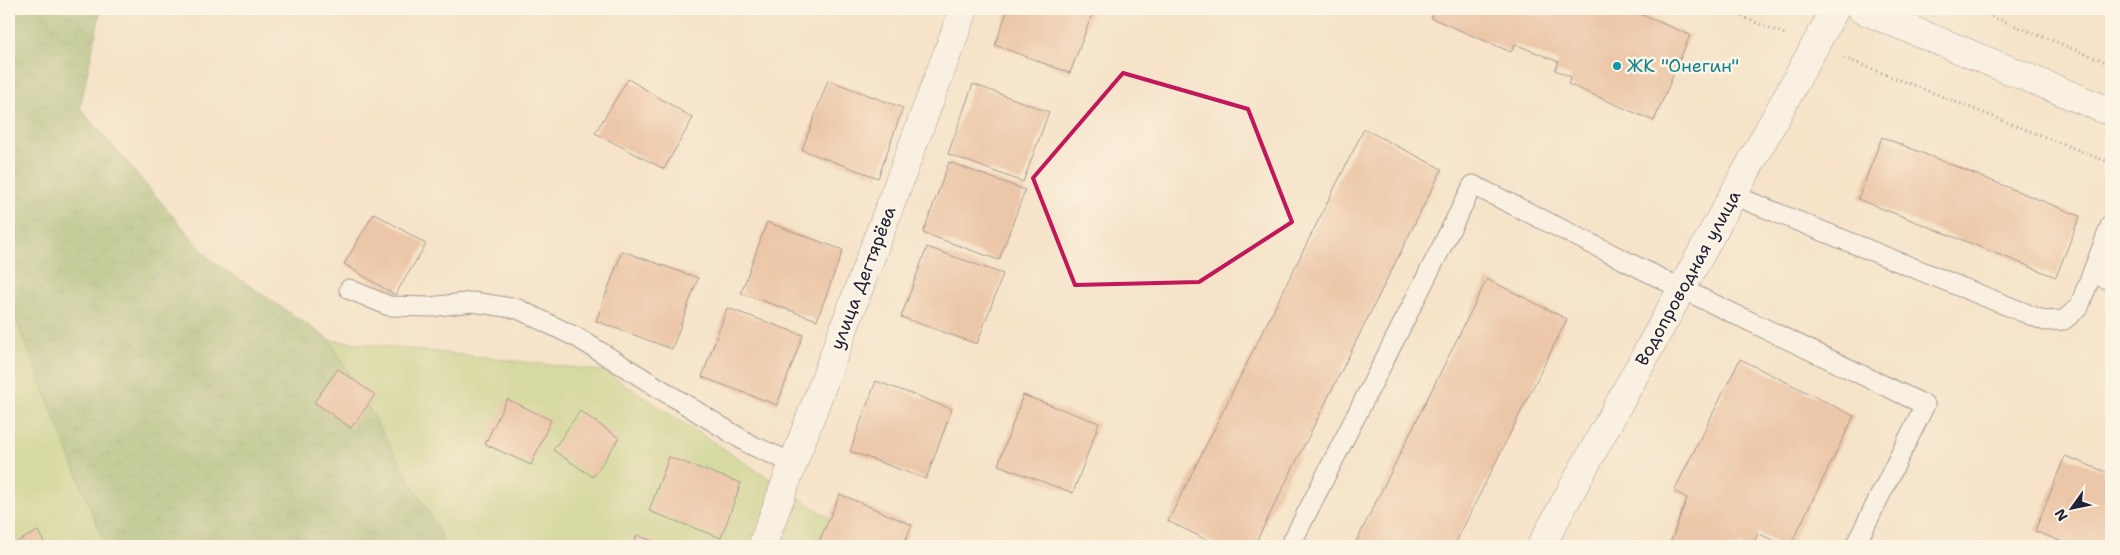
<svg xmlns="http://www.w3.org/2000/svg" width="2120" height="555" font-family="'Shantell Sans',sans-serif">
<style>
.forest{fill:url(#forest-crowns);stroke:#576950}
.garden{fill:#b0cc72;stroke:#697756}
.building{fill:#e1a381}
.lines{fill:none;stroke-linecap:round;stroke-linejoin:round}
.service-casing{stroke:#423f50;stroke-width:21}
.minor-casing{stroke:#423f50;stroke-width:29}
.tertiary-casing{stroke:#423f50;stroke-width:29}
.path{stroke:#423f50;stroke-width:3;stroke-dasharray:1 4;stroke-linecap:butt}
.service{stroke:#fff;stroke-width:19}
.minor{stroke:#fff;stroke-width:28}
.tertiary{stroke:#fff;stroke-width:28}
.marked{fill:none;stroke:#c2185b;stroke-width:4;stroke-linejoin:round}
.culture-dot{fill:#0f9aa8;stroke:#fcf5e5;stroke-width:2}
.labels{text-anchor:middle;stroke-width:5;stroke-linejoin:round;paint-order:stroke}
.culture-label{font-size:18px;fill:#0d838f;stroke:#fcf5e5;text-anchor:start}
.street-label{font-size:18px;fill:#22223b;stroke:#fcf5e5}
</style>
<defs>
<pattern id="forest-crowns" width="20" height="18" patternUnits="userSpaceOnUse" patternTransform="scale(1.25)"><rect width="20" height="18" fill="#8cb064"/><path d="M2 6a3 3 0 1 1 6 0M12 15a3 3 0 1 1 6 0" fill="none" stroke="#728f54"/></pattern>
</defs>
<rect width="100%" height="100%" fill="#fcf5e5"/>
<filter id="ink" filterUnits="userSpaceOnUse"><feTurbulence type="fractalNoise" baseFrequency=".02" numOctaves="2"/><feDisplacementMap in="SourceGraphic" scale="10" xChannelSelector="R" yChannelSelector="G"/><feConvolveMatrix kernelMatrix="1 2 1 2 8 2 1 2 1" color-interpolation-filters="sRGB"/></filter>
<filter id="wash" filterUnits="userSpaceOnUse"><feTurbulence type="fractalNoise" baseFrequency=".0096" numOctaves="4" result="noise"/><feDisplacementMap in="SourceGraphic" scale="20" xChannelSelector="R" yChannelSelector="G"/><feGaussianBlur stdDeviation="1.12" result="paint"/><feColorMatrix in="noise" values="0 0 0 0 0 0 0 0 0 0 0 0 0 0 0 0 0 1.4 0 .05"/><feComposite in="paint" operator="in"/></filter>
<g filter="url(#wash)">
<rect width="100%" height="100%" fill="#f5e3c9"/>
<!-- forest -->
<polygon class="forest" points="9,9 101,9 80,108 210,259 330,340 444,540 426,546 105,546 12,309 9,307"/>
<!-- garden -->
<g class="garden">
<polygon points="9,307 12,309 105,546 9,546"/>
<polygon points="330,340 604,371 873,546 426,546 444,540"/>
</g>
<g id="blocks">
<!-- building -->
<g class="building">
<polygon points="1008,9 1094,9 1070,73 995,45"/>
<polygon points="1435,9 1628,9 1690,35 1654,121 1568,84 1571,77 1555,70 1559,62 1515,44 1511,52 1431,18"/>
<polygon points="628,79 693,118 664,169 595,133"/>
<polygon points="828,80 903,108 878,178 802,150"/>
<polygon points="973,84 1049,112 1023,182 948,154"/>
<polygon points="1364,129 1442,169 1254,546 1219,546 1168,521"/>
<polygon points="1882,137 2080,216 2056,277 1858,199"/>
<polygon points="949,162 1025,190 999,260 923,233"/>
<polygon points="374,213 426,244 395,295 344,264"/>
<polygon points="767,222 843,250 817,320 741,293"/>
<polygon points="927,247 1003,274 977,344 901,317"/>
<polygon points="622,251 698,278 672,349 596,321"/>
<polygon points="1487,279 1567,319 1454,546 1354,546"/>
<polygon points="727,308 803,335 777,405 702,377"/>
<polygon points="1740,359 1854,416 1790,546 1784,546 1758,533 1753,546 1669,546 1687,498 1674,491"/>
<polygon points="338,369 375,395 351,428 314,402"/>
<polygon points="876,381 952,409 926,479 850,451"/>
<polygon points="1023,395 1099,423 1073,493 998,465"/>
<polygon points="507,399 551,420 531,465 485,444"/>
<polygon points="580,411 619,438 593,477 553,450"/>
<polygon points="2065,456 2111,474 2111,546 2072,546 2035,531"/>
<polygon points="669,457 741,483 721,538 649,511"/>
<polygon points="840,494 912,525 903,546 817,546"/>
<polygon points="38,531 46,546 9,546"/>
<polygon points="637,535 666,546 633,546"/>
</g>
</g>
</g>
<g filter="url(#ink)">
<use href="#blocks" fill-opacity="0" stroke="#423f50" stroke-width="1"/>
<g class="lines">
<!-- service casing -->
<g class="service-casing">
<g id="service">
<polyline points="1733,195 2045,321 2064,320 2079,307 2111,224"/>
<polyline points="2093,273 2111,281"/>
<polyline points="349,289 389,306 430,307 473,302 518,309 578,338 751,445 793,463"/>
<polyline points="1290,546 1473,185 1682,289 1925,405 1855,546"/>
</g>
</g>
<!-- minor casing -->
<g class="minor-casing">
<g id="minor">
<polyline points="762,546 964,9"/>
<polyline points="1541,546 1835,9"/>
</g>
</g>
<!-- tertiary casing -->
<g class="tertiary-casing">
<polyline id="tertiary" points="1861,9 2111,112"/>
</g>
<!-- path -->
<g class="path">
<polyline points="1723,9 1787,35"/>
<polyline points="1973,9 2111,64"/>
<polyline points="1844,58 2111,163"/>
</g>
<!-- service -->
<use href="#service" class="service"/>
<!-- minor -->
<use href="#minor" class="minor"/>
<!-- tertiary -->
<use href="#tertiary" class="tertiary"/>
</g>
</g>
<!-- marked area -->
<path d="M0 0H2120V555H0ZM1123 73 1248 109 1292 222 1199 282 1075 285 1033 178Z" fill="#f5e3c9" fill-opacity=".55" fill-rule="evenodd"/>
<path class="marked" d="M1123 73 1248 109 1292 222 1199 282 1075 285 1033 178Z"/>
<!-- markers -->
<circle class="culture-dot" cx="1617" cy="66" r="5"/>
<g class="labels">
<!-- culture labels -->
<g class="culture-label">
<text x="1627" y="72">ЖК "Онегин"</text>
</g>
<!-- street labels -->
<g class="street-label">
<text transform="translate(863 278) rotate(-69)" y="6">улица Дегтярёва</text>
<text transform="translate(1688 278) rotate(-61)" y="6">Водопроводная улица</text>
</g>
</g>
<!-- margin -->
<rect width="2120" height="555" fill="none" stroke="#fcf5e5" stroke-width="30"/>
<!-- north arrow -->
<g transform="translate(2072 508) rotate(237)" stroke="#fcf5e5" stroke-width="4" paint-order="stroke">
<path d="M0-4L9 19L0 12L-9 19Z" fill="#22223b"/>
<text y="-8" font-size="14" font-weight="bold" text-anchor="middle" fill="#22223b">N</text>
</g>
</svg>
